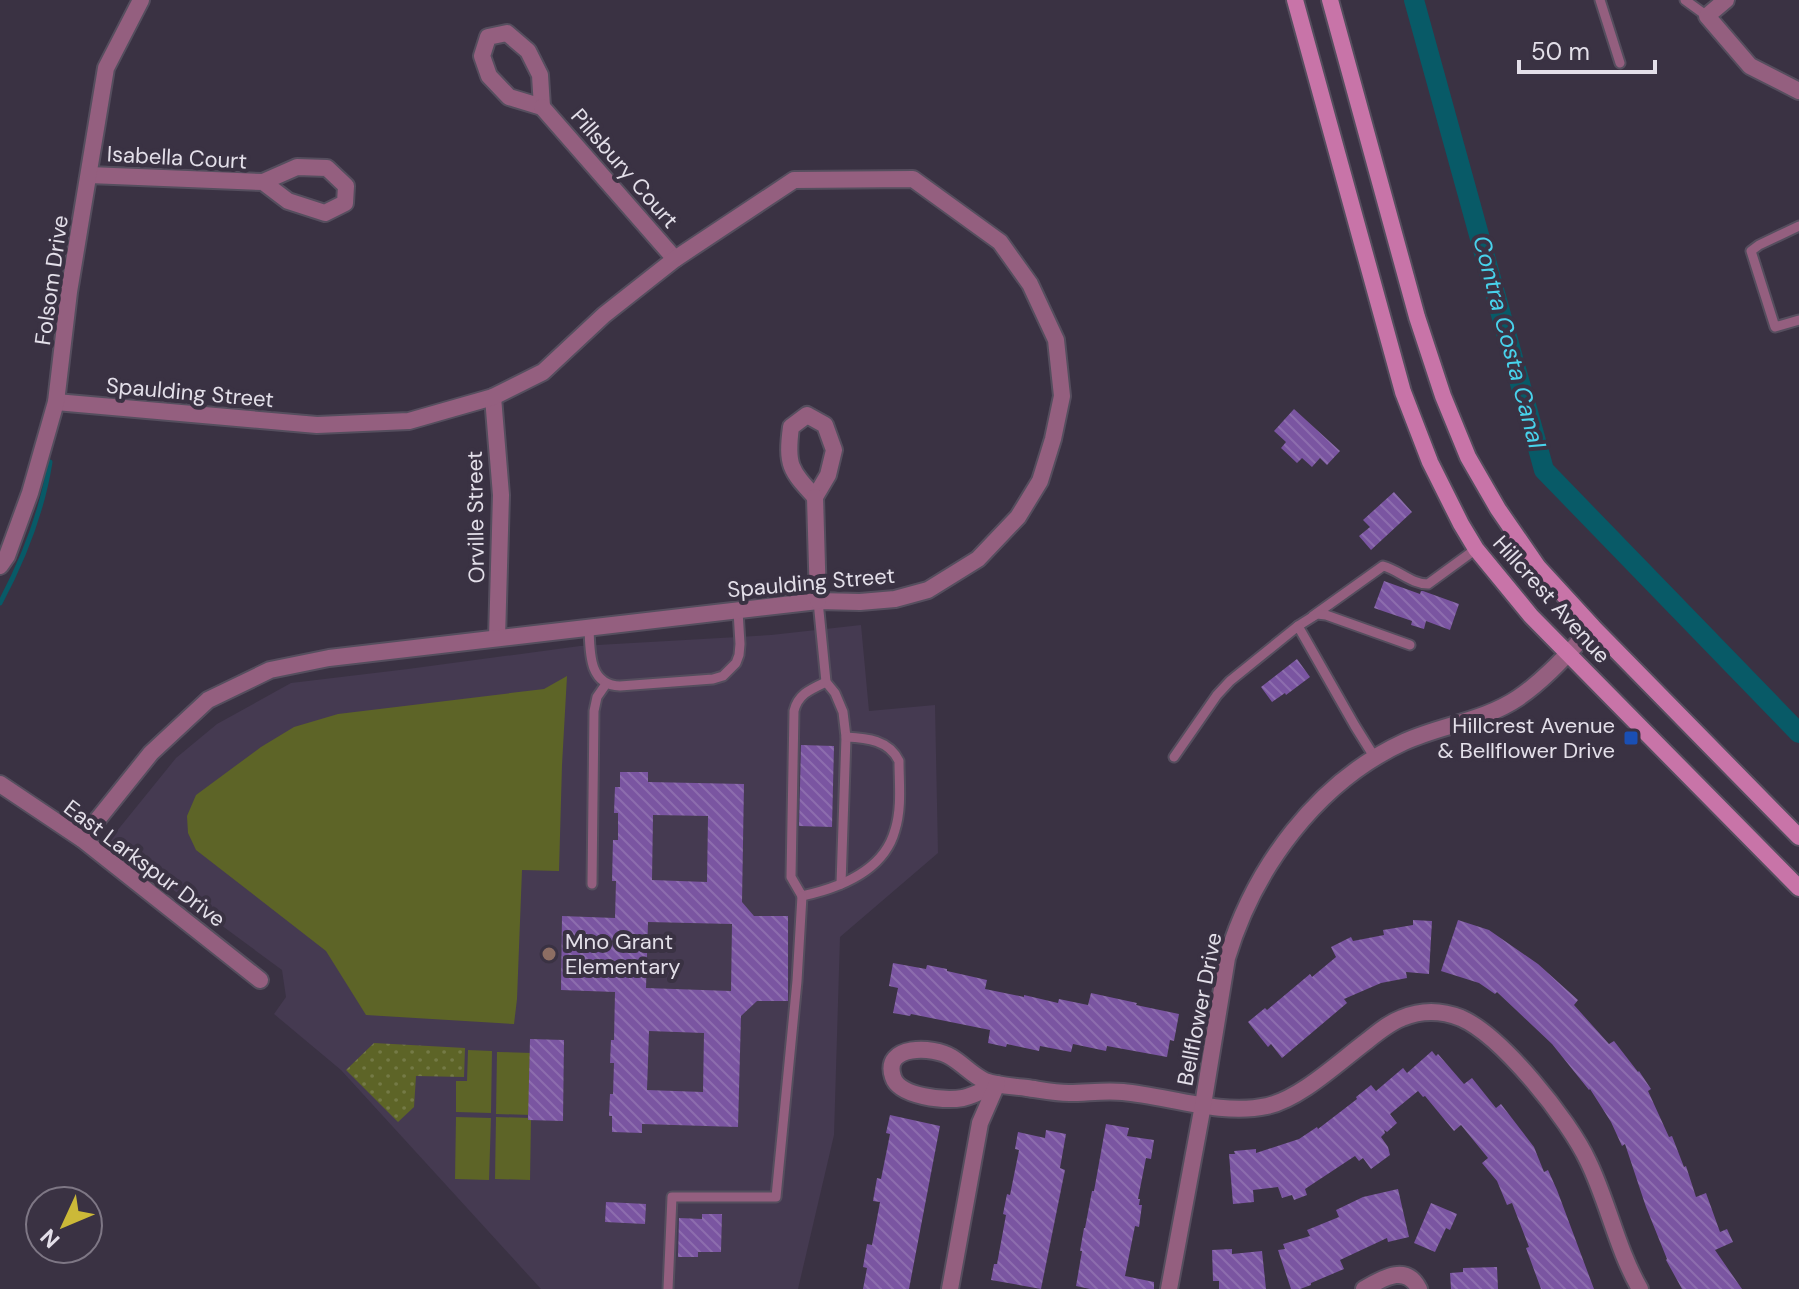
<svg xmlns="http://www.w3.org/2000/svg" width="1799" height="1289" font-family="'DM Sans',sans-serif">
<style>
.built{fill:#453a51}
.grass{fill:url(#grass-dots)}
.pitch{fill:#5d6427}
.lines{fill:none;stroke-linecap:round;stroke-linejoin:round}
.stream{stroke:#085a67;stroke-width:5}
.canal{stroke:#085a67;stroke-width:20}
.building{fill:url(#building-back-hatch);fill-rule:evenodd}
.service-casing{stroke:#554e5e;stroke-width:13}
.minor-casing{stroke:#554e5e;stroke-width:20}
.secondary-casing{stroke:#554e5e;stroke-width:20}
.service{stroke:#945f7f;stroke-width:9}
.minor{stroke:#945f7f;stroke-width:16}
.secondary{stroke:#c874a8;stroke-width:16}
.transit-dot{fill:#1a4fb4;stroke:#3a3243;stroke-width:3}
.education-dot{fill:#8d6e63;stroke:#3a3243;stroke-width:3}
.labels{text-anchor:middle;stroke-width:8;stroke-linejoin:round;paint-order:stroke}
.street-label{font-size:22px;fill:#e3dfe9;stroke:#3a3243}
.poi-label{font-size:22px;fill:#e3dfe9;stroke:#3a3243;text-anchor:end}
.water-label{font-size:24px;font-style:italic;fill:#48d2eb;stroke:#3a3243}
</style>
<defs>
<pattern id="grass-dots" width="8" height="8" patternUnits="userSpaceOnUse" patternTransform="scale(2)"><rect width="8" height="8" fill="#5d6427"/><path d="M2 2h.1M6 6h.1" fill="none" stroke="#747a46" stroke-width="1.8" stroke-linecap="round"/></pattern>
<pattern id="building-back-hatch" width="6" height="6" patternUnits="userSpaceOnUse" patternTransform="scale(2)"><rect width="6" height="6" fill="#7a55a1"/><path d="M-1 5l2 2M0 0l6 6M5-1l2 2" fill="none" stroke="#8d6dae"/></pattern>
</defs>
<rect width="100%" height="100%" fill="#3a3243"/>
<!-- built -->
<polygon class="built" points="861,625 869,711 935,705 938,853 840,937 834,1135 798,1289 541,1289 341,1070 274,1014 286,997 282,970 108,842 176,758 217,724 291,683 408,669 580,646 771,635"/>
<!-- grass -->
<polygon class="grass" points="374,1043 465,1048 464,1077 416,1076 414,1107 398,1122 346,1070"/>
<!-- pitch -->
<g class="pitch">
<polygon points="567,676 562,765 559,871 522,870 517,999 514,1024 366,1015 326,951 196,850 188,833 187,816 196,795 261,747 294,727 338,714 544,689"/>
<polygon points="468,1050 492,1051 491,1113 456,1112 456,1081 467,1081"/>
<polygon points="497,1052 532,1053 531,1115 496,1114"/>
<polygon points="456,1117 491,1118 489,1180 455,1179"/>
<polygon points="496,1117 531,1118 530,1180 495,1179"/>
</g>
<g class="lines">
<!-- stream -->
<path class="stream" d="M0 603C24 558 42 513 50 462"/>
<!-- canal -->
<polyline class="canal" points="1414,0 1544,470 1799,733"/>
</g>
<!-- building -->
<g class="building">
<polygon points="1294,409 1340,451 1327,465 1320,458 1312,467 1302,458 1297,463 1281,448 1286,442 1274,431"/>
<polygon points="1394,492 1412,512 1371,550 1359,536 1370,527 1363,520"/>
<polygon points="1384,581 1420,594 1421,591 1423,591 1459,604 1450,630 1426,621 1424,629 1411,625 1412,621 1374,608"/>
<polygon points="1297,659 1310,677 1286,695 1285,693 1272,702 1261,687"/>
<polygon points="801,745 834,746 832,827 799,826"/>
<path d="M620 772H648V782L744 784 742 902 754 916H788V1001H757L741 1016 738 1127 642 1124V1133L612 1132V1116H609L610 1094H613L614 1063H610L611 1040H614L615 992 561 990 562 916 615 918 616 881H612L613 840H618V813H614L615 787H620ZM653 815 708 816 707 882 652 880ZM648 922 732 924 731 991 646 988ZM649 1031 704 1033 703 1092 647 1090Z"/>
<polygon points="1413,920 1432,921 1429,974 1406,972 1407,978 1381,983 1344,999 1347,1003 1282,1058 1271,1044 1268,1047 1248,1022 1265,1008 1267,1010 1310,974 1312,977 1336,957 1331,947 1351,937 1353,941 1384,935 1383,930 1413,925"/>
<polygon points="1458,920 1489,930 1538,964 1578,1000 1574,1005 1609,1044 1614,1041 1638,1072 1639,1071 1651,1089 1648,1091 1669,1137 1672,1136 1684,1167 1686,1166 1696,1197 1706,1193 1720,1232 1727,1229 1733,1242 1715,1250 1742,1289 1682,1289 1666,1260 1667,1259 1646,1207 1625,1144 1622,1146 1611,1122 1590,1089 1589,1090 1552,1044 1497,992 1495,994 1479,983 1441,971"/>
<polygon points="893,963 926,969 927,965 947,969 947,971 987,980 985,989 1024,997 1024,995 1058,1003 1059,999 1088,1005 1091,993 1137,1003 1136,1005 1179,1014 1174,1041 1170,1040 1167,1057 1107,1046 1106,1051 1073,1044 1071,1052 1040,1046 1039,1051 1007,1044 1006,1047 988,1043 990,1030 911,1014 910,1016 893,1013 898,988 889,986"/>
<polygon points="530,1039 564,1040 563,1121 528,1120"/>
<polygon points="1432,1051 1436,1056 1438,1054 1464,1084 1472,1078 1496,1108 1501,1104 1534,1147 1544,1172 1548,1170 1557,1190 1594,1289 1541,1289 1526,1248 1529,1247 1512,1203 1507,1205 1497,1181 1482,1163 1488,1158 1461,1125 1454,1131 1425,1096 1423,1097 1418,1091 1390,1114 1397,1123 1387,1132 1384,1130 1385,1133 1381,1137 1388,1147 1390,1155 1371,1169 1363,1158 1359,1161 1355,1156 1305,1189 1307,1195 1294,1200 1292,1195 1282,1198 1278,1187 1253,1190 1254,1202 1233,1204 1229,1154 1235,1154 1234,1151 1256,1149 1256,1153 1299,1139 1317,1127 1318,1129 1357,1099 1356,1097 1371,1085 1376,1091 1403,1068 1407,1073"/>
<polygon points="890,1115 940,1126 909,1289 863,1289 867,1268 863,1267 867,1244 872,1245 880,1202 873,1201 877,1178 881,1179 890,1134 886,1133"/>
<polygon points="1106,1124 1129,1128 1127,1136 1154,1140 1151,1159 1146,1158 1138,1199 1140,1199 1139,1205 1142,1205 1139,1227 1135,1226 1125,1276 1154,1282 1154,1289 1090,1289 1076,1286 1082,1251 1080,1251 1084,1228 1085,1228 1092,1191 1094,1191"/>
<polygon points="1046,1130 1066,1134 1060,1168 1065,1170 1041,1289 991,1280 994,1264 997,1264 1006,1215 1003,1214 1007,1194 1010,1195 1019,1150 1015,1149 1018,1132 1045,1138"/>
<polygon points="1398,1189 1409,1237 1388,1242 1387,1238 1340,1260 1344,1269 1311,1283 1311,1285 1300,1289 1291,1289 1278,1250 1285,1249 1283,1244 1310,1236 1307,1230 1339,1217 1336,1210 1363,1197"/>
<polygon points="606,1202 646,1204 645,1224 605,1222"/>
<polygon points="1431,1203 1457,1214 1450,1230 1446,1228 1435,1252 1414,1243"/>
<polygon points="702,1214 722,1214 721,1252 698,1252 698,1257 678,1257 679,1218 702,1219"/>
<polygon points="1232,1249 1232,1254 1262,1251 1266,1289 1219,1289 1219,1281 1213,1281 1212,1250"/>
<polygon points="1497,1267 1498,1289 1451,1289 1450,1273 1463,1272 1463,1268"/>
</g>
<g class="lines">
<!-- service casing -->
<g class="service-casing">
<g id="service">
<polyline points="1600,0 1620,63"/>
<polyline points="1685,0 1707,16"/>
<polyline points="1799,226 1759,245 1751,251 1775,327 1799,320"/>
<polyline points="818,601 826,682 835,693 843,712 846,737 841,884"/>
<path d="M1313 616 1383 566C1399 570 1411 584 1428 584L1476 549"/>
<polyline points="1298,626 1317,614 1326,615 1410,645"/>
<path d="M589 627C590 651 588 685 620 686L713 679 723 676 736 663 739 655 740 644 738 611"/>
<path d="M826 682C811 689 798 694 794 711L791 877 802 896C839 888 884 871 895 830 902 808 899 783 899 761 889 740 867 738 846 737"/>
<polyline points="1174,757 1217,695 1230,681 1298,626 1355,726 1375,758"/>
<polyline points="592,884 594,711 597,697 606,684"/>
<polyline points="668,1289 672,1197 776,1197 797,981 802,896"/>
</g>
</g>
<!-- minor casing -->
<g class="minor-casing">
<g id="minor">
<polyline points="1726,0 1707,16 1750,66 1799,91"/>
<polygon points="507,33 528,51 540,75 542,107 509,97 489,76 482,56 488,37"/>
<polyline points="542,107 675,259"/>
<polyline points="89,175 263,182 297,167 327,168 346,186 345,203 325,213 288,201 263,182"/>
<polyline points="493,397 501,495 497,638"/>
<polyline points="56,402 317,425 409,421 493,397 543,372 604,315 675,259 794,180 913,179 1000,242 1030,284 1056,340 1062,396 1053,439 1040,481 1018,517 978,559 928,590 895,599 860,602 818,601 329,658 270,670 208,700 151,753 82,839"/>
<path d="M807 415 825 425 834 450 828 475 815 497C790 470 786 465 791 427Z"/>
<polyline points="815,497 818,601"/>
<polyline points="0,566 7,556 30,493 56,402 69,292 106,68 141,0"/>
<polyline points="0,784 82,839 260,980"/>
<path d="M997 1084C986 1089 975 1095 963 1098 945 1101 899 1097 893 1077 882 1044 934 1046 951 1057 963 1064 972 1075 985 1081 998 1086 1013 1086 1027 1088 1041 1090 1055 1093 1069 1093 1087 1093 1105 1090 1123 1092 1168 1096 1221 1116 1267 1106 1300 1099 1339 1062 1367 1041 1378 1032 1389 1023 1402 1018 1421 1010 1441 1010 1461 1018 1502 1036 1569 1120 1588 1161 1608 1202 1617 1249 1640 1289"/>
<polyline points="950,1289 980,1123 997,1084"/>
<path d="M1169 1289 1203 1105 1227 958C1254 868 1317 782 1404 742 1441 725 1484 721 1518 698 1546 679 1570 651 1593 627"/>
<path d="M1364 1289C1382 1279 1406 1263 1419 1289"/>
</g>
</g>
<!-- secondary casing -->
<g class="secondary-casing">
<g id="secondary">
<polyline points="1295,0 1403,392 1430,462 1461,524 1476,549 1531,616 1799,888"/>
<polyline points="1330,0 1417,317 1443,396 1468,457 1498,509 1538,567 1593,627 1799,837"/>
</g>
</g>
<!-- service -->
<use href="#service" class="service"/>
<!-- minor -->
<use href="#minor" class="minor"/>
<!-- secondary -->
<use href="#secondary" class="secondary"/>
</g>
<!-- markers -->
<rect class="transit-dot" x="1623" y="730" width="16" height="16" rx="4"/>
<circle class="education-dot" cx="549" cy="954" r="8"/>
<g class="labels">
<!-- street labels -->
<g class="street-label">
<text transform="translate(177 157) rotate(3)" y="8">Isabella Court</text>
<text transform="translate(625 168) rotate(49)" y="8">Pillsbury Court</text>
<text transform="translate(51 280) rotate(-82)" y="8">Folsom Drive</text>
<text transform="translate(190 392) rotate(5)" y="8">Spaulding Street</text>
<text transform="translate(475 517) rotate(-91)" y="8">Orville Street</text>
<text transform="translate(811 582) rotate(-5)" y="8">Spaulding Street</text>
<text transform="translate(1552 599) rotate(48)" y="8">Hillcrest Avenue</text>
<text transform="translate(145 863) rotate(37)" y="8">East Larkspur Drive</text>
<text transform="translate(1199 1009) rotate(-79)" y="8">Bellflower Drive</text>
</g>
<!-- poi labels -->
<g class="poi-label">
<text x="1615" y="733">Hillcrest Avenue<tspan x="1615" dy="25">&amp; Bellflower Drive</tspan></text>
<text x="565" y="949" text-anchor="start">Mno Grant<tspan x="565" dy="25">Elementary</tspan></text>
</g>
<!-- water labels -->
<g class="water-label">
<text transform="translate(1509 342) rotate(75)" y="8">Contra Costa Canal</text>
</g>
</g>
<!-- north arrow -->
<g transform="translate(64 1225) rotate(226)"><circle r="38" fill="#3a3243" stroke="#7e7785" stroke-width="2"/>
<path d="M0-6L14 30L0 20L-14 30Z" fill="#ccb938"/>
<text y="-12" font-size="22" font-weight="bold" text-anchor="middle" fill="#e3dfe9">N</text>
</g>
<!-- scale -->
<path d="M1519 60v12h136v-12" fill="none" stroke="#e3dfe9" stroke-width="4"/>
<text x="1531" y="60" font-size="24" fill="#e3dfe9" stroke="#3a3243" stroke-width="6" paint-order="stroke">50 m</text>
</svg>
